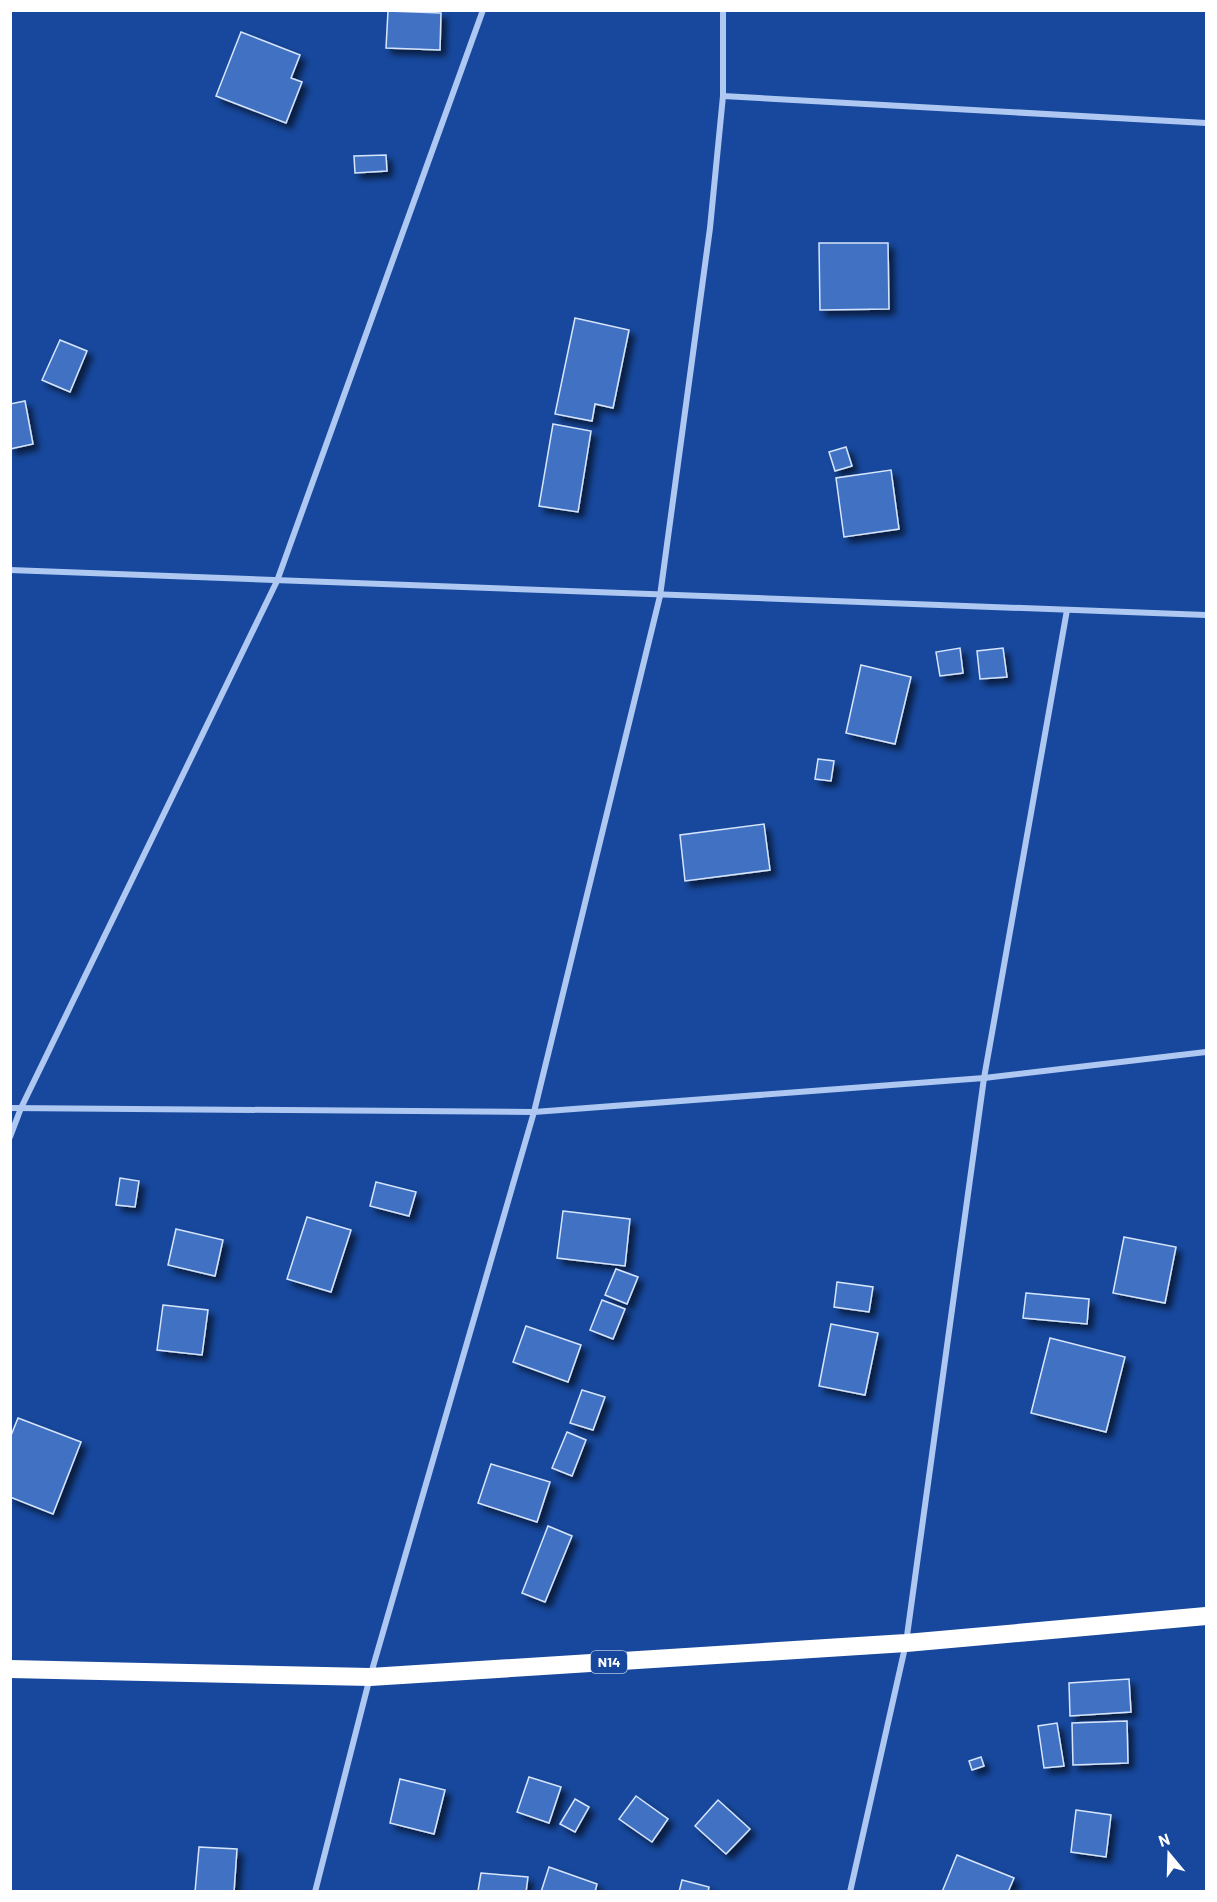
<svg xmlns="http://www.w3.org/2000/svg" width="1217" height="1902" font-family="Barlow,sans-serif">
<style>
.building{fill:#4071c3;stroke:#d6e5fc;stroke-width:1.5;filter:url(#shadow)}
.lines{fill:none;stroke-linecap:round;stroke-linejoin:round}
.street{stroke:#aec8f2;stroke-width:6}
.highway{stroke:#fff;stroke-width:18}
.labels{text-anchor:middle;stroke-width:5;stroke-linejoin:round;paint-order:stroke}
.shield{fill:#17489d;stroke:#b9c8e2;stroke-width:1.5}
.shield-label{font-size:14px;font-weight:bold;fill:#fff}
</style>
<defs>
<filter id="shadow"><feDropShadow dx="5.5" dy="5.5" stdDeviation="3" flood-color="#0009"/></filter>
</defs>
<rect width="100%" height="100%" fill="#17489d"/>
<!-- building -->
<g class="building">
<polygon points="388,11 441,13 440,50 386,48"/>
<polygon points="241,32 300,55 291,78 302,82 286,123 216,96"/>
<polygon points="386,155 387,171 355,173 354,156"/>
<polygon points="819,243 888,243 889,309 820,310"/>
<polygon points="575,318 629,330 613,408 595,404 592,421 555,414"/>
<polygon points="60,340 87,351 70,392 42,380"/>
<polygon points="25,401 33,444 10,449 10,404"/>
<polygon points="553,424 591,431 578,512 539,506"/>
<polygon points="846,447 852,466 835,471 829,452"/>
<polygon points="891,470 899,529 844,537 836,478"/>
<polygon points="960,648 963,673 940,676 936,652"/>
<polygon points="1003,648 1007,677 980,679 977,651"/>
<polygon points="861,665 911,677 895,744 846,733"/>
<polygon points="818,759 834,761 831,781 815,779"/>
<polygon points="764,824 770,870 685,881 680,835"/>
<polygon points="120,1178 139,1181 135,1207 116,1205"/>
<polygon points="376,1182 416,1192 409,1216 370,1206"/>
<polygon points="563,1211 630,1219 625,1266 557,1258"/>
<polygon points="307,1217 351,1230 331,1292 287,1279"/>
<polygon points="176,1229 223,1240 215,1276 168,1265"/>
<polygon points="1124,1237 1176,1247 1165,1303 1113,1293"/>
<polygon points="616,1269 638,1277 627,1304 605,1295"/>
<polygon points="837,1282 873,1287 869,1312 834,1307"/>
<polygon points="1026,1293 1089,1299 1087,1324 1023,1318"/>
<polygon points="602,1300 625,1309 613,1339 590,1330"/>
<polygon points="163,1305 208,1310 202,1355 157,1350"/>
<polygon points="831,1324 878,1333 865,1395 819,1386"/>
<polygon points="526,1326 581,1345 568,1382 513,1362"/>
<polygon points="1050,1338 1125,1357 1106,1432 1031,1413"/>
<polygon points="582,1390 605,1397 593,1430 570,1423"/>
<polygon points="18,1418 81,1442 53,1514 10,1497 10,1438"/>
<polygon points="567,1432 586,1440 572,1476 552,1468"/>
<polygon points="491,1464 550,1482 537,1522 478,1503"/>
<polygon points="548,1526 572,1536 545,1602 522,1593"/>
<polygon points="1129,1679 1131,1712 1070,1716 1069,1683"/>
<polygon points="1127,1721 1128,1763 1073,1765 1072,1723"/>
<polygon points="1057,1723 1064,1766 1044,1768 1038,1726"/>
<polygon points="981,1757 984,1766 972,1770 969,1761"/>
<polygon points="529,1777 561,1787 549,1823 517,1812"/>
<polygon points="400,1779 445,1790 434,1834 390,1823"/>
<polygon points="636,1796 668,1819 652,1842 619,1819"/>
<polygon points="575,1799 589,1807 575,1832 560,1824"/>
<polygon points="718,1800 750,1829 726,1854 695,1826"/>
<polygon points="1076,1810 1111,1815 1106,1857 1071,1852"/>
<polygon points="199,1847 237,1849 234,1892 195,1892"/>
<polygon points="957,1855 1014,1878 1008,1892 942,1892"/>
<polygon points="549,1867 597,1884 595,1892 541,1892"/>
<polygon points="481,1873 528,1877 526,1892 478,1891"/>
<polygon points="682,1880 709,1887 708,1892 679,1892"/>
</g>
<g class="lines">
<!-- street -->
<g class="street">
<polyline points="723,96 1206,123"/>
<polyline points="10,570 1206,615"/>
<polyline points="10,1108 534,1112 984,1078 1206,1052"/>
<polyline points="10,1137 21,1108 277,581 483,10"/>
<polyline points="315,1892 370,1677 534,1112 660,596 710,228 723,96 723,10"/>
<polyline points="850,1892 906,1643 984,1078 1067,610"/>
</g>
<!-- highway -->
<polyline class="highway" points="10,1669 370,1677 906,1643 1206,1616"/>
</g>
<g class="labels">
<!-- shield labels -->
<rect class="shield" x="591" y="1651" width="36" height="22" rx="4.5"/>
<g class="shield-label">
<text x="609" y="1667">N14</text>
</g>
</g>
<!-- border -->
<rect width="1217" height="1902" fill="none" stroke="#ffffff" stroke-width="24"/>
<!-- north arrow -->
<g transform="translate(1169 1854) rotate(341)" stroke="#17489d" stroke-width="4.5" paint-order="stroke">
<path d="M0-4.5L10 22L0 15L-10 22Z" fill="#ffffff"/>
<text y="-9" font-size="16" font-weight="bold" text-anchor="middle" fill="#ffffff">N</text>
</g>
</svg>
